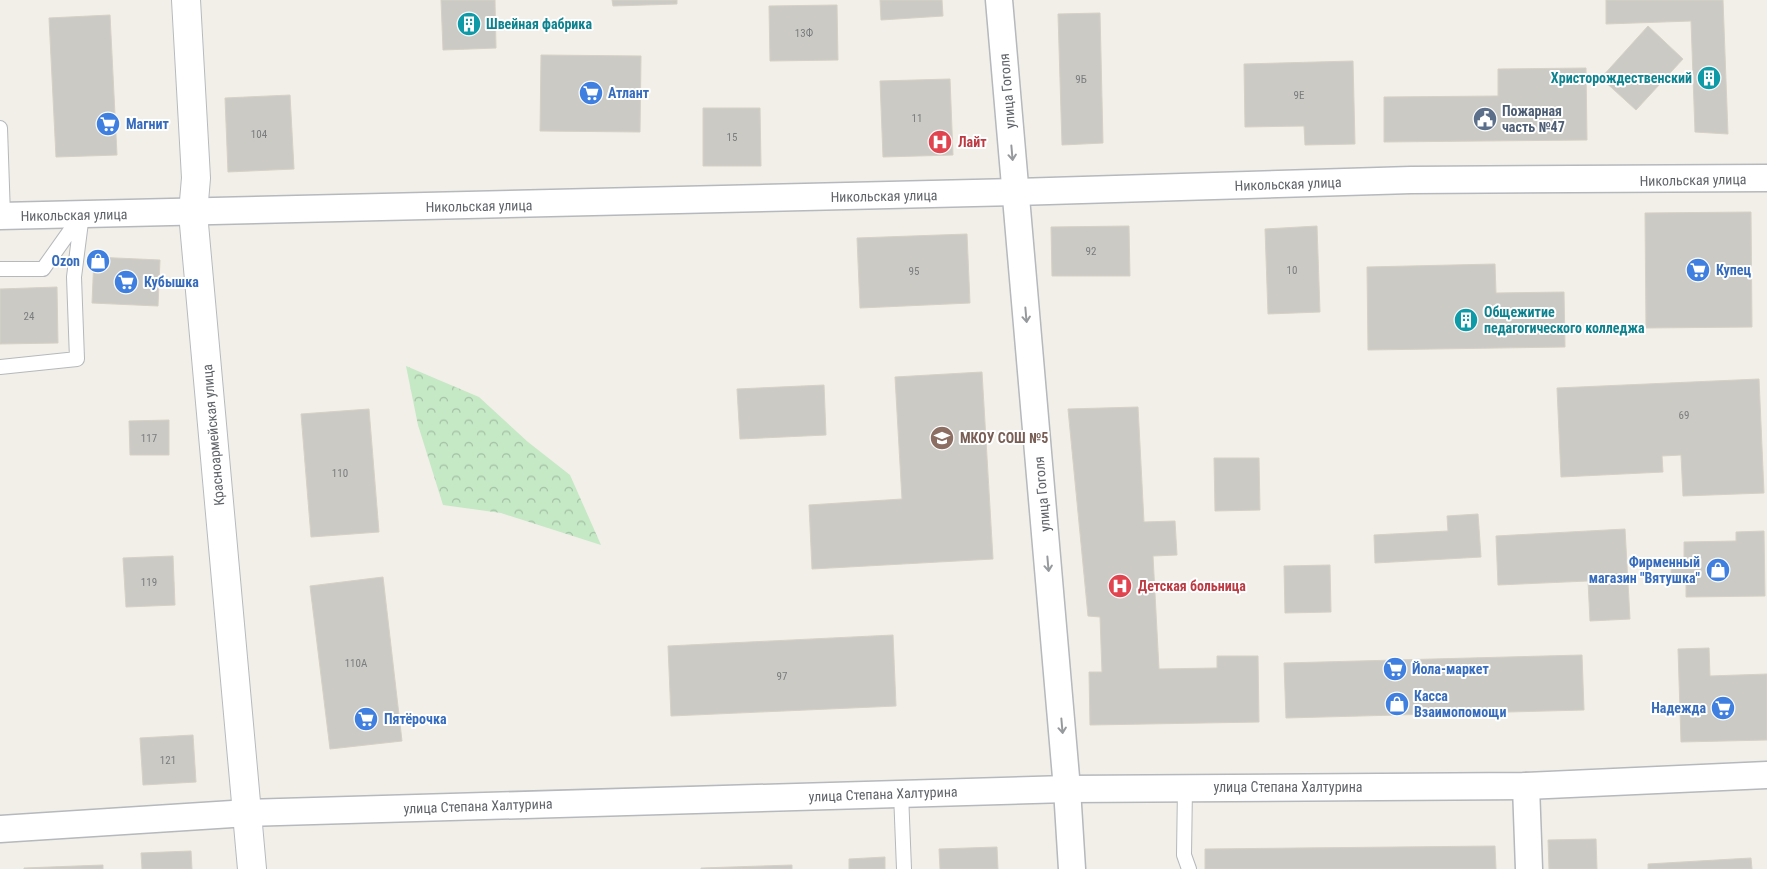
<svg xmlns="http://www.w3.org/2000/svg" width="1767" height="869" font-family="'Roboto Condensed',sans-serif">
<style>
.forest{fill:url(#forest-crowns)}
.building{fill:#cccac5;stroke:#d6d1c6}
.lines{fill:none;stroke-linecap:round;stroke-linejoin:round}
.service-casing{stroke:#b5b8bc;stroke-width:16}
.minor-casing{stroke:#b5b8bc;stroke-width:29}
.secondary-casing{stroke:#b6babf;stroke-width:30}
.service{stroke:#fff;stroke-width:14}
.minor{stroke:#fff;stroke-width:26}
.secondary{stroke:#fff;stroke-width:28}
.oneway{stroke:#979a9d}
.labels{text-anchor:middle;stroke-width:4;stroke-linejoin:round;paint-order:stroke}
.number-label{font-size:11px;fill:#7a7d7f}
.culture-label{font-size:14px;font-weight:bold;fill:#0d838f;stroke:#fff;text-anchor:start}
.street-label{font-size:14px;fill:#5f6368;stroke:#fff}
.shop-label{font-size:14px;font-weight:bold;fill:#366cbe;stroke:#fff;text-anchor:start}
.service-label{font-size:14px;font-weight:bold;fill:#4e5e75;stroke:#fff;text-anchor:start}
.health-label{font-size:14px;font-weight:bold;fill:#be3a42;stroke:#fff;text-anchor:start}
.education-label{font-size:14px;font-weight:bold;fill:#785e54;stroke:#fff;text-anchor:start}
</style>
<defs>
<pattern id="forest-crowns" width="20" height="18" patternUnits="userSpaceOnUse" patternTransform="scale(1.25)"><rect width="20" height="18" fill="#c5e8c5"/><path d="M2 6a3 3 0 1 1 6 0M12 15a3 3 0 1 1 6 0" fill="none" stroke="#a3c0a4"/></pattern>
</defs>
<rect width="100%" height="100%" fill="#f1efe8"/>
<!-- forest -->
<polygon class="forest" points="406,366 479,397 528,442 570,475 601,545 501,513 443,505 418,425"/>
<!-- building -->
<g class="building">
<polygon points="441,0 495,0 496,48 443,50"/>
<polygon points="612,0 677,0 677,4 613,6"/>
<polygon points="880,0 942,0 943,16 881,20"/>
<polygon points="1606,0 1723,0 1728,134 1695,132 1691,21 1606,24"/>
<polygon points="837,5 838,60 770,61 769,6"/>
<polygon points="1100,13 1103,143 1062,145 1058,14"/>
<polygon points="110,15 117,155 56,157 49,18"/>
<polygon points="1648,26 1683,59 1636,110 1601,78"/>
<polygon points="541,55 641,56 640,132 540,131"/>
<polygon points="1353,61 1355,144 1305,145 1304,126 1245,127 1244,64"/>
<polygon points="1586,68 1587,140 1384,142 1384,97 1498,96 1498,69"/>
<polygon points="950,79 953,155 883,157 880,81"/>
<polygon points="290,95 294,169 228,172 225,98"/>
<polygon points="703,108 760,108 761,166 703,166"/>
<polygon points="1751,212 1752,327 1646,328 1645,213"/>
<polygon points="1129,226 1130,276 1052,276 1051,227"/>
<polygon points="1317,226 1320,312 1268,314 1265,229"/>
<polygon points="967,234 970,303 860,308 857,238"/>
<polygon points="94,257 160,260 158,306 92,303"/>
<polygon points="1495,264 1496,293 1564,292 1565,347 1368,350 1367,267"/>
<polygon points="57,287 58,343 0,344 0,289"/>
<polygon points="982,372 993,559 812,569 809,505 902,499 895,377"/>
<polygon points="1759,379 1764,493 1683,496 1681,455 1662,456 1663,472 1561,477 1557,388"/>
<polygon points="824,385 826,435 740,439 737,389"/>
<polygon points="1138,407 1144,522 1175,521 1177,555 1153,556 1159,669 1217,668 1217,656 1258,656 1259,722 1090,725 1089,672 1102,672 1100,617 1088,616 1068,409"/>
<polygon points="369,409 379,532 311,537 301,414"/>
<polygon points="169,420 169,455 130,455 129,421"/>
<polygon points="1214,458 1259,458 1260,510 1215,511"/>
<polygon points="1478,514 1481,557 1375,563 1374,535 1448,531 1447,516"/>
<polygon points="1625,529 1630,619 1590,621 1588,581 1498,585 1496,536"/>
<polygon points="1764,531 1765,596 1686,597 1686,582 1671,582 1671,558 1684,558 1684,542 1736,541 1736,532"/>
<polygon points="173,556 175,605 126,607 123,558"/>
<polygon points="1330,565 1331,612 1285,613 1284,566"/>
<polygon points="383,577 402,741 330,749 310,586"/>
<polygon points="893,635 896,706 671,716 668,646"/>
<polygon points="1709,648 1710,676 1767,674 1767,740 1681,742 1678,649"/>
<polygon points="1582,655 1584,710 1286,718 1284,663"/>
<polygon points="193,735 196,782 143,785 140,738"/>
<polygon points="1596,839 1597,869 1549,869 1548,840"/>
<polygon points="1495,846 1496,869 1205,869 1205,849"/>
<polygon points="997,847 998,869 940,869 939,849"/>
<polygon points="191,851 192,869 142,869 141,853"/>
<polygon points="885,857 885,869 849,869 849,859"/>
<polygon points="1751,858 1752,869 1648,869 1648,864"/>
<polygon points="103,865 103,869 24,869 24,868"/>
<polygon points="792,865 792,869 701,869 701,868"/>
</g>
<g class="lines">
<!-- service casing -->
<g class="service-casing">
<g id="service">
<polyline points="0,128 3,216"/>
<polyline points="0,269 43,269 82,214 74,277 77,359 0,367"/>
<polyline points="1185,787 1184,855 1189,869"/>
<polyline points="901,793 904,869"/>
</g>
</g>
<!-- minor casing -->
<g class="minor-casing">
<g id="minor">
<polyline points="999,0 1067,789 1072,869"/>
<polyline points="0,216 1016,192 1411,180 1767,178"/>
<polyline points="1526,786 1529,869"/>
<polyline points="0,829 248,813 1067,789 1526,786 1767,775"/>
</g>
</g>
<!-- secondary casing -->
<g class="secondary-casing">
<polyline id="secondary" points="186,0 196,178 193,213 252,869"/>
</g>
<!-- service -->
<use href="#service" class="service"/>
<!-- minor -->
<use href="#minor" class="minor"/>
<!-- secondary -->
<use href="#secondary" class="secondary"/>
</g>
<!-- one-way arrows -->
<defs><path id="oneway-shaft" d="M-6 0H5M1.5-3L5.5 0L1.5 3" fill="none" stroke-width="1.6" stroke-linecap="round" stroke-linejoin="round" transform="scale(1.25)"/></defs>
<g class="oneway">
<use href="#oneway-shaft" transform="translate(1012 153) rotate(85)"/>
<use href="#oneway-shaft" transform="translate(1026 315) rotate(85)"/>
<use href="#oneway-shaft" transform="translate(1048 564) rotate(85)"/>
<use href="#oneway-shaft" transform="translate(1062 726) rotate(85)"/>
</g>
<!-- icons -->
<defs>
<g id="building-disc" transform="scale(1.25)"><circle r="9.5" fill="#0f9aa8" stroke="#fff"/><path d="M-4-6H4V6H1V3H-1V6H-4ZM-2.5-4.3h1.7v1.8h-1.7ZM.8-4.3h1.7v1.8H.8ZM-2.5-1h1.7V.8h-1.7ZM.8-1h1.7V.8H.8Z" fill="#fff"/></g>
<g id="supermarket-disc" transform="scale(1.25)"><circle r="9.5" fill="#3f7fe0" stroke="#fff"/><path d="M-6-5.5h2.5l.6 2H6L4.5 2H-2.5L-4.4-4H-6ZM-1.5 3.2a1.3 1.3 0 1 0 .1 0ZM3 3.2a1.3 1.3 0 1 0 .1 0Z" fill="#fff"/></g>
<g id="civic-disc" transform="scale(1.25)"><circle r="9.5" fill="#5c6f8a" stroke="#fff"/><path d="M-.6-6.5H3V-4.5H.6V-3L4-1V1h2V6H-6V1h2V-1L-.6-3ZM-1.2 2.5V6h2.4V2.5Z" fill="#fff"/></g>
<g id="hospital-disc" transform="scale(1.25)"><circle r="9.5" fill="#e0444e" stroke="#fff"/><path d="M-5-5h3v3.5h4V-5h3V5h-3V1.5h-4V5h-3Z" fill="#fff"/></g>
<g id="shop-disc" transform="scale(1.25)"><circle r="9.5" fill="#3f7fe0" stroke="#fff"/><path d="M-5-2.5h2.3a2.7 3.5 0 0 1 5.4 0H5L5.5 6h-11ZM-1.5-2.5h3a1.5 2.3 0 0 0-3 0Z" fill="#fff"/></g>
<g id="school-disc" transform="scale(1.25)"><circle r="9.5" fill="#8d6e63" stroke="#fff"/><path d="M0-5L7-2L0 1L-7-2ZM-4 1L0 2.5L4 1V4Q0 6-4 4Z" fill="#fff"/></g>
</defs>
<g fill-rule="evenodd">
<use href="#building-disc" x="469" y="24"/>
<use href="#building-disc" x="1709" y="78"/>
<use href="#supermarket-disc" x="591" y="93"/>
<use href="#civic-disc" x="1485" y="119"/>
<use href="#supermarket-disc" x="108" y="124"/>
<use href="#hospital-disc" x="940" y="142"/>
<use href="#shop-disc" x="98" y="261"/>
<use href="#supermarket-disc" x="1698" y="270"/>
<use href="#supermarket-disc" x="126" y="282"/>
<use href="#building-disc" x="1466" y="320"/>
<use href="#school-disc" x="942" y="438"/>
<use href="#shop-disc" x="1718" y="570"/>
<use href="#hospital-disc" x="1120" y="586"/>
<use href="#supermarket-disc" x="1395" y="669"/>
<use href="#shop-disc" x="1397" y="704"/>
<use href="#supermarket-disc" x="1723" y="708"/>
<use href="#supermarket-disc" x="366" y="719"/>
</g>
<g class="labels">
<!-- number labels -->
<g class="number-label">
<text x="804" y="37">13Ф</text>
<text x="1081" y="83">9Б</text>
<text x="1299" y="99">9Е</text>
<text x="917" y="122">11</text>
<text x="259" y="138">104</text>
<text x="732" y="141">15</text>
<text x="1091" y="255">92</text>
<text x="1292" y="274">10</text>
<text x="914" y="275">95</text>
<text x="29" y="320">24</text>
<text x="1684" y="419">69</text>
<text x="149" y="442">117</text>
<text x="340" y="477">110</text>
<text x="149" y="586">119</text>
<text x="356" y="667">110А</text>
<text x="782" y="680">97</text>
<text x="168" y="764">121</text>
</g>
<!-- culture labels -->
<g class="culture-label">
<text x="486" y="29">Швейная фабрика</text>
<text x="1692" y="83" text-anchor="end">Христорождественский</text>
<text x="1484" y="317">Общежитие<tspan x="1484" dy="16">педагогического колледжа</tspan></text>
</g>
<!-- street labels -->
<g class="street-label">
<text transform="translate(1007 91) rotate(-95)" y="5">улица Гоголя</text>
<text transform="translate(1693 180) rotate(-1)" y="5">Никольская улица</text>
<text transform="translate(1288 184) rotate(-2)" y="5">Никольская улица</text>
<text transform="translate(884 196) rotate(-1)" y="5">Никольская улица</text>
<text transform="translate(479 206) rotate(-1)" y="5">Никольская улица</text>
<text transform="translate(74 215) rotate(-1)" y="5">Никольская улица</text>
<text transform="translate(213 435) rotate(-95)" y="5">Красноармейская улица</text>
<text transform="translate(1042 494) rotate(-95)" y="5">улица Гоголя</text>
<text x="1288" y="792">улица Степана Халтурина</text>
<text transform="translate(883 794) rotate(-2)" y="5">улица Степана Халтурина</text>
<text transform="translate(478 806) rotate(-2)" y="5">улица Степана Халтурина</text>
</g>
<!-- shop labels -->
<g class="shop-label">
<text x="608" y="98">Атлант</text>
<text x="126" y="129">Магнит</text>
<text x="80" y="266" text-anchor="end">Ozon</text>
<text x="1716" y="275">Купец</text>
<text x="144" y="287">Кубышка</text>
<text x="1700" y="567" text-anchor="end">Фирменный<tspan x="1700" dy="16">магазин "Вятушка"</tspan></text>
<text x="1412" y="674">Йола-маркет</text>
<text x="1414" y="701">Касса<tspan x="1414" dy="16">Взаимопомощи</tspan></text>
<text x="1706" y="713" text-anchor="end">Надежда</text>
<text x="384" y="724">Пятёрочка</text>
</g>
<!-- service labels -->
<g class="service-label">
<text x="1502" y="116">Пожарная<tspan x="1502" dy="16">часть №47</tspan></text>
</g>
<!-- health labels -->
<g class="health-label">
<text x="958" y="147">Лайт</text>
<text x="1138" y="591">Детская больница</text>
</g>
<!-- education labels -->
<g class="education-label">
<text x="960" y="443">МКОУ СОШ №5</text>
</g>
</g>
</svg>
